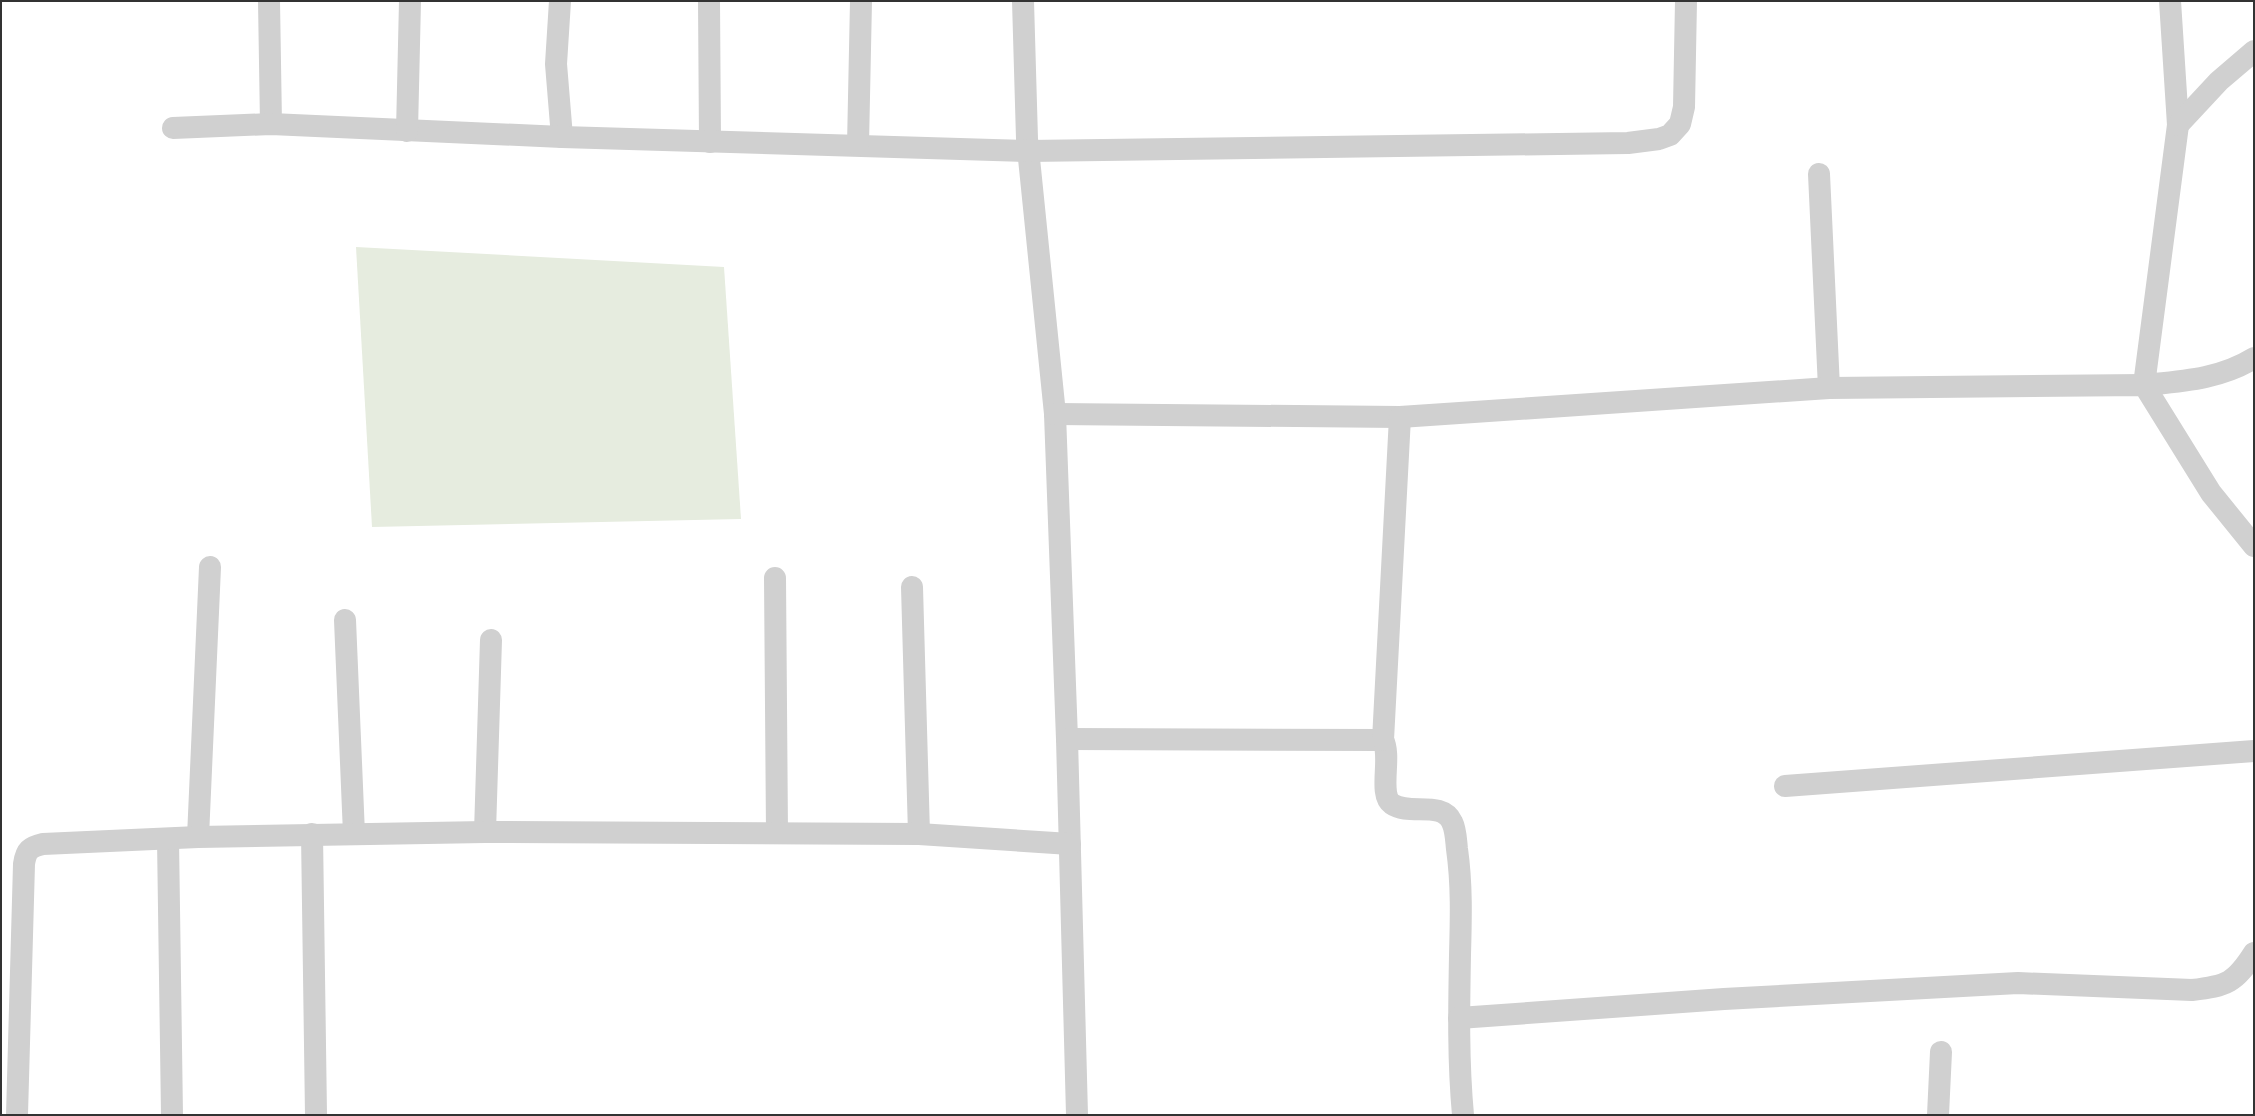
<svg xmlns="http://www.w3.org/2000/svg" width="2255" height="1116" font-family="'Open Sans',sans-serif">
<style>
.green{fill:#e6ecdf}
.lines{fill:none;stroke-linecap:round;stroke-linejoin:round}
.minor{stroke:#d0d0d0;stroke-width:22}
</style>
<rect width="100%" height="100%" fill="#fff"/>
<!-- green -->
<polygon class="green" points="356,247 724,267 741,519 372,527"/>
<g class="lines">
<!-- minor -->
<g class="minor">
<polyline points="269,1 271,124"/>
<polyline points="560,1 556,64 562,137"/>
<polyline points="709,1 710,142"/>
<polyline points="1023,1 1027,139 1055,414 1067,739 1077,1115"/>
<path d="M2170 1 2178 125 2144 385C2183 381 2220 379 2254 358"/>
<polyline points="2178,125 2219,81 2254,51"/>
<polyline points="173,128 271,124 562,137 1028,151 1628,143 1659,139 1670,135 1680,124 1684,107 1686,1"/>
<polyline points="407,131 410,1"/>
<polyline points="858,145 861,1"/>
<polyline points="1819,174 1829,388"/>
<polyline points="1055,414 1400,417 1829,388 2144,385 2211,493 2254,546"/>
<polyline points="775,578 777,833"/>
<polyline points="912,587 919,834"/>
<polyline points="345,620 354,834"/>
<path d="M1067 739 1383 740C1392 757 1378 794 1392 804 1409 816 1442 800 1452 822 1456 830 1456 840 1457 849 1462 884 1461 919 1460 955 1459 1008 1458 1061 1463 1115"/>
<polyline points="1383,740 1400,417"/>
<polyline points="1785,786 2254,751"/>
<polyline points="485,832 491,640"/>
<polyline points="312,834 316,1115"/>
<polyline points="198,837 210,567"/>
<polyline points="168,839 172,1115"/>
<path d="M1459 1018 1724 999 2018 983 2192 990C2227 986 2235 983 2254 953"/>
<path d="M17 1115 24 864C26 850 30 847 43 844L198 837 485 832 919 834 1070 844"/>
<polyline points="1938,1115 1941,1052"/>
</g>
</g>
<!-- border -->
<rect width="2255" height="1116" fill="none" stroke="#333333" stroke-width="4"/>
</svg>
